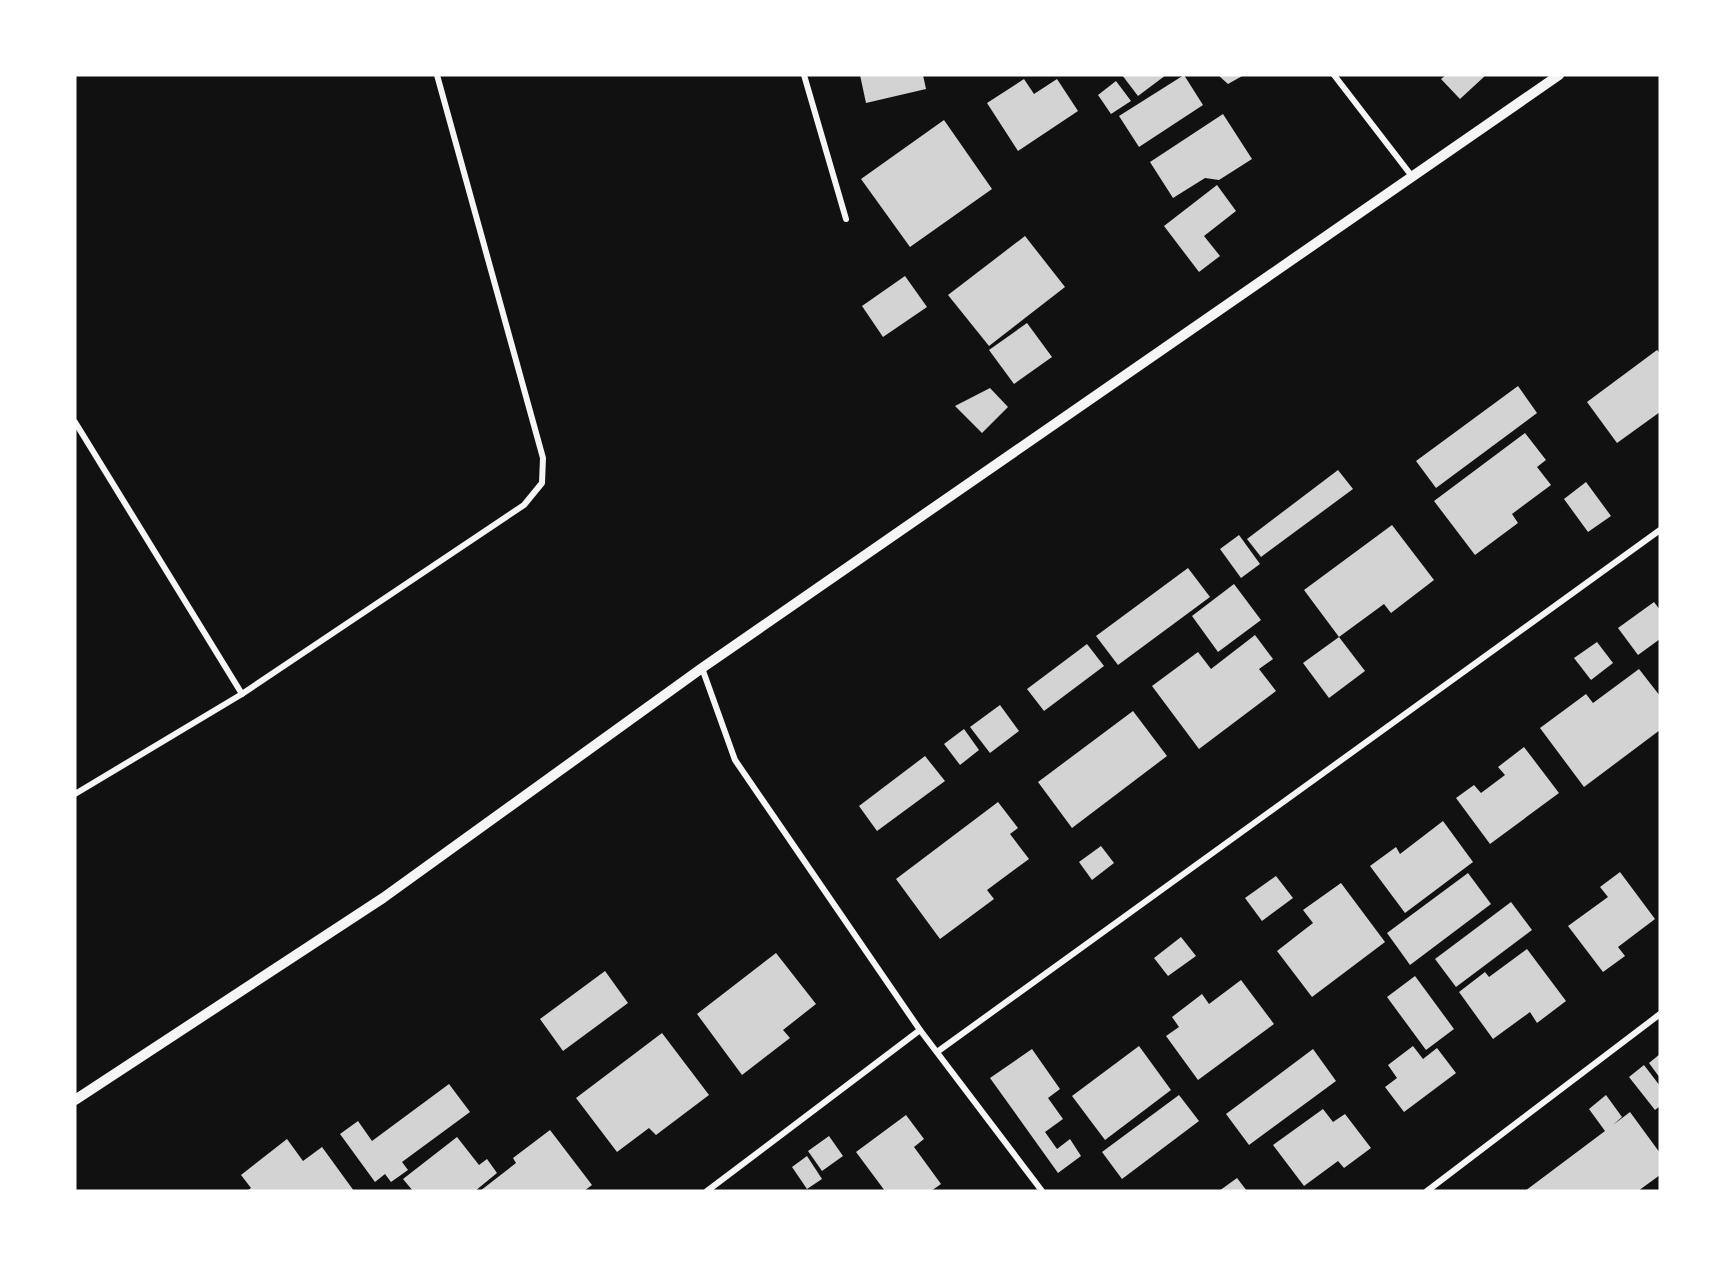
<svg xmlns="http://www.w3.org/2000/svg" width="1735" height="1266" font-family="'Golos Text',sans-serif">
<style>
.building{fill:#d3d3d3}
.lines{fill:none;stroke-linecap:round;stroke-linejoin:round}
.minor{stroke:#f5f5f5;stroke-width:6}
.tertiary{stroke:#f5f5f5;stroke-width:10}
</style>
<rect width="100%" height="100%" fill="#111"/>
<!-- building -->
<g class="building">
<polygon points="860,75 923,75 926,89 866,103"/>
<polygon points="1122,75 1166,75 1138,96"/>
<polygon points="1184,75 1203,105 1139,147 1119,116"/>
<polygon points="1218,75 1244,75 1228,84"/>
<polygon points="1446,75 1486,75 1460,99 1441,79"/>
<polygon points="1024,79 1034,94 1057,79 1078,111 1018,151 987,103"/>
<polygon points="1116,81 1131,101 1111,114 1098,95"/>
<polygon points="1223,114 1252,159 1219,180 1205,178 1173,198 1150,162"/>
<polygon points="944,120 992,189 910,247 861,179"/>
<polygon points="1217,185 1236,211 1204,236 1220,256 1199,272 1164,226"/>
<polygon points="1025,236 1065,287 989,346 948,295"/>
<polygon points="905,276 927,307 883,337 862,306"/>
<polygon points="1027,323 1052,357 1014,384 989,350"/>
<polygon points="1657,350 1660,353 1660,412 1617,443 1587,402"/>
<polygon points="1518,386 1537,413 1436,488 1416,461"/>
<polygon points="990,388 1008,407 982,433 955,406"/>
<polygon points="1525,433 1546,460 1537,467 1551,485 1512,514 1518,523 1475,555 1434,501"/>
<polygon points="1338,470 1353,489 1261,557 1247,539"/>
<polygon points="1586,482 1611,516 1588,532 1564,499"/>
<polygon points="1392,525 1434,580 1391,613 1384,604 1339,637 1304,590"/>
<polygon points="1239,535 1260,564 1241,578 1220,549"/>
<polygon points="1188,568 1210,597 1118,665 1096,636"/>
<polygon points="1234,584 1261,620 1218,652 1192,616"/>
<polygon points="1654,602 1660,610 1660,639 1638,655 1618,628"/>
<polygon points="1255,635 1273,659 1259,669 1276,691 1199,749 1152,686 1198,652 1211,669"/>
<polygon points="1339,637 1365,671 1329,698 1303,663"/>
<polygon points="1597,642 1613,663 1591,680 1574,658"/>
<polygon points="1087,644 1104,666 1044,711 1027,689"/>
<polygon points="1639,669 1660,696 1660,730 1584,787 1540,728 1586,694 1593,703"/>
<polygon points="1000,705 1019,731 990,753 970,727"/>
<polygon points="1133,711 1167,756 1072,828 1038,782"/>
<polygon points="964,729 979,750 960,765 944,744"/>
<polygon points="1524,747 1559,793 1490,844 1456,798 1474,785 1481,793 1505,775 1498,767"/>
<polygon points="925,756 945,781 877,831 859,806"/>
<polygon points="998,802 1018,828 1010,834 1029,859 987,890 994,899 940,939 896,879"/>
<polygon points="1443,821 1473,862 1405,913 1370,866 1396,847 1400,854"/>
<polygon points="1101,846 1114,863 1092,880 1079,862"/>
<polygon points="1620,872 1655,919 1618,947 1625,956 1603,972 1568,926 1608,897 1600,887"/>
<polygon points="1468,873 1491,904 1410,965 1387,933"/>
<polygon points="1276,876 1293,898 1262,921 1245,898"/>
<polygon points="1341,883 1385,942 1312,997 1277,951 1313,923 1303,910"/>
<polygon points="1511,902 1532,930 1456,987 1435,959"/>
<polygon points="1181,937 1196,956 1168,976 1154,958"/>
<polygon points="1527,949 1566,1001 1537,1023 1530,1012 1493,1039 1459,992 1485,972 1489,977"/>
<polygon points="776,953 816,1004 783,1030 790,1038 742,1075 697,1014"/>
<polygon points="605,971 628,1003 563,1051 540,1019"/>
<polygon points="1415,976 1454,1029 1426,1050 1387,997"/>
<polygon points="1241,980 1274,1024 1198,1080 1166,1036 1179,1027 1172,1017 1202,994 1209,1004"/>
<polygon points="662,1033 709,1095 656,1135 649,1128 617,1152 576,1098"/>
<polygon points="1139,1046 1171,1090 1105,1140 1072,1096"/>
<polygon points="1413,1046 1423,1059 1437,1048 1456,1073 1404,1112 1385,1087 1397,1078 1388,1065"/>
<polygon points="1032,1049 1060,1089 1048,1098 1063,1119 1045,1132 1057,1149 1070,1139 1081,1156 1058,1173 990,1078"/>
<polygon points="1313,1049 1336,1081 1249,1145 1226,1114"/>
<polygon points="1660,1054 1660,1078 1649,1063"/>
<polygon points="1644,1065 1660,1086 1660,1106 1655,1110 1629,1077"/>
<polygon points="449,1084 470,1112 402,1162 408,1170 391,1182 385,1174 375,1182 340,1134 358,1121 372,1141"/>
<polygon points="1179,1095 1199,1121 1122,1179 1102,1152"/>
<polygon points="1606,1095 1622,1117 1613,1125 1630,1112 1660,1153 1660,1175 1638,1191 1525,1191 1605,1131 1589,1109"/>
<polygon points="1323,1109 1333,1122 1345,1114 1371,1148 1344,1168 1338,1161 1304,1186 1273,1145"/>
<polygon points="906,1115 924,1139 914,1147 941,1184 931,1191 885,1191 856,1152"/>
<polygon points="550,1130 592,1185 584,1191 480,1191 516,1163 513,1158"/>
<polygon points="829,1136 843,1156 822,1171 808,1151"/>
<polygon points="457,1137 479,1165 487,1159 497,1173 475,1191 413,1191 403,1179"/>
<polygon points="287,1139 303,1161 322,1147 354,1191 247,1191 251,1188 241,1175"/>
<polygon points="807,1156 822,1179 807,1189 792,1167"/>
<polygon points="1237,1178 1247,1191 1219,1191"/>
</g>
<g class="lines">
<!-- minor -->
<g class="minor">
<polyline points="804,75 846,219"/>
<polyline points="1334,75 1411,175"/>
<polyline points="75,422 242,694"/>
<polyline points="702,668 735,760 920,1030 1042,1191"/>
<polyline points="75,794 242,694 524,505 542,483 543,458 437,75"/>
<polyline points="937,1052 1660,530"/>
<polyline points="707,1191 920,1030"/>
<polyline points="1427,1191 1660,1014"/>
</g>
<!-- tertiary -->
<polyline class="tertiary" points="75,1100 383,898 702,668 1559,75"/>
</g>
<!-- border -->
<rect width="1735" height="1266" fill="none" stroke="#ffffff" stroke-width="153"/>
</svg>
